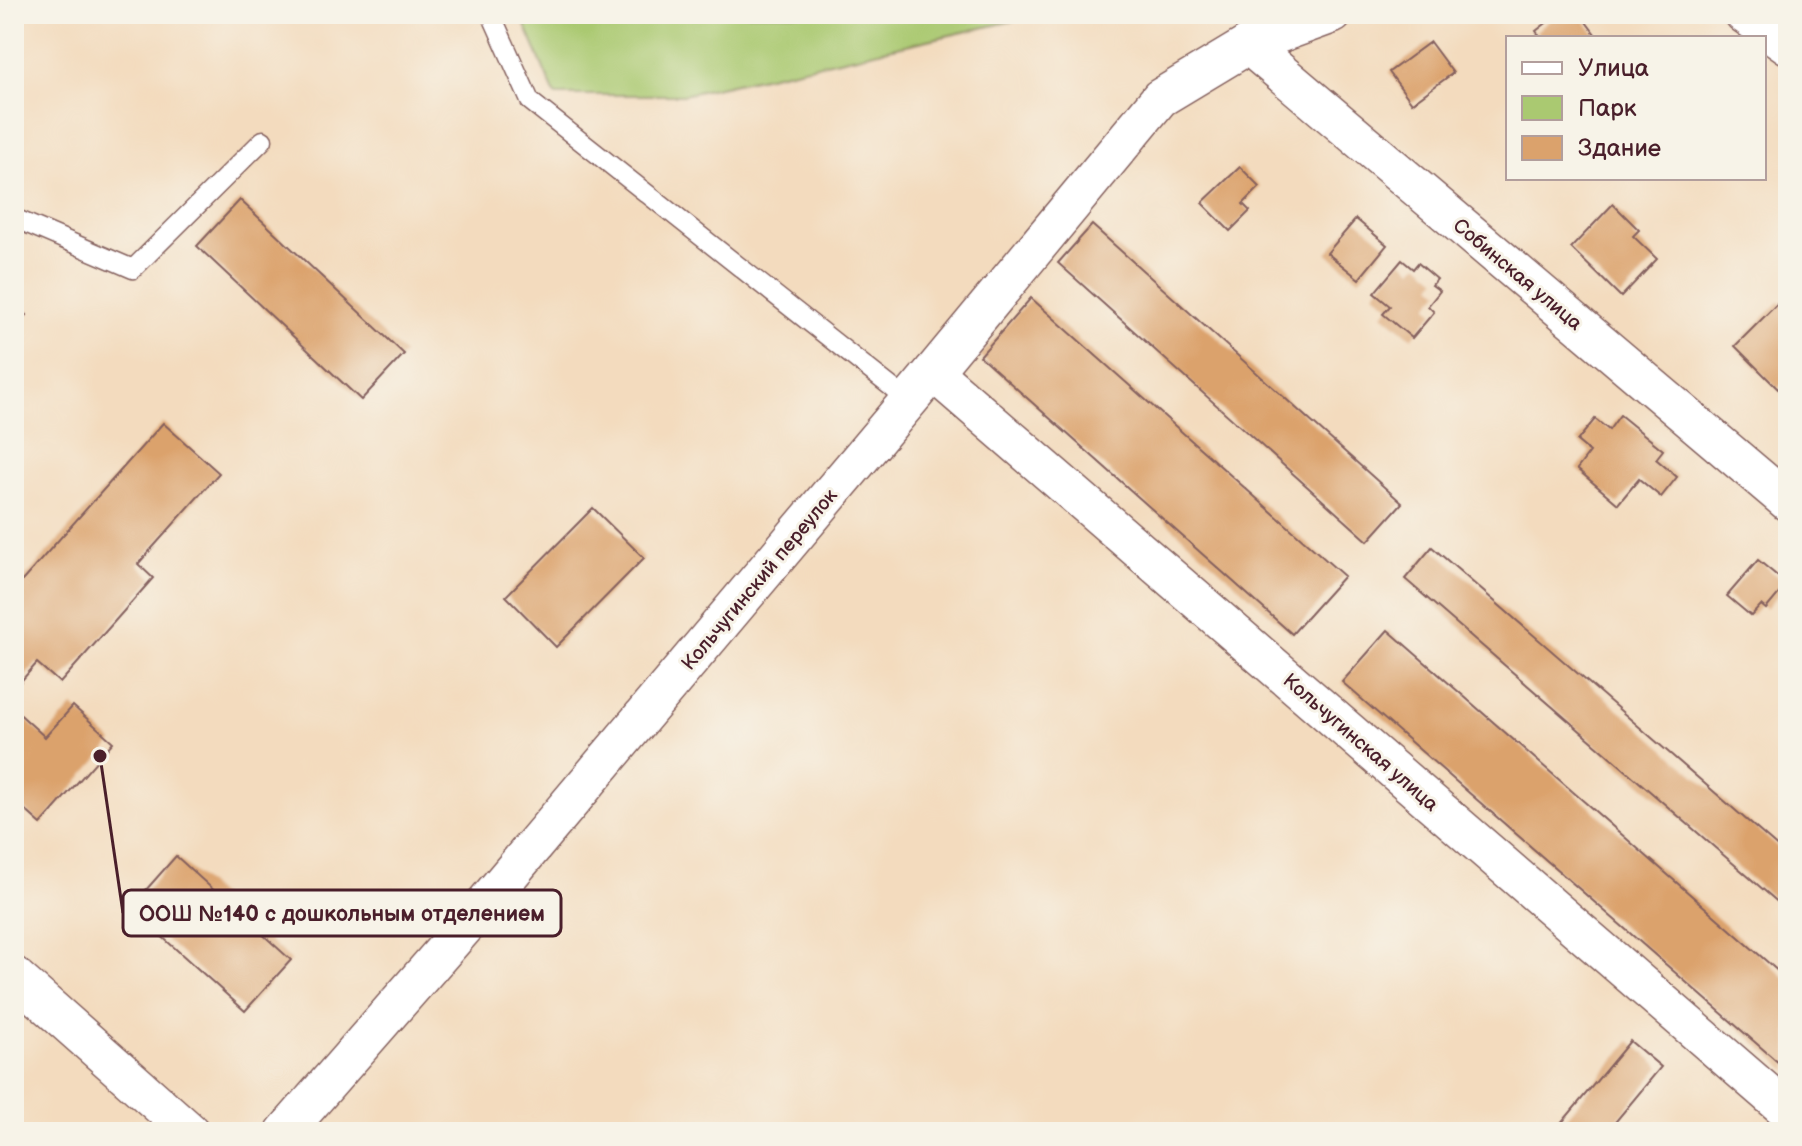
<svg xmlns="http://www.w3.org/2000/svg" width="1802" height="1146" font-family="'Balsamiq Sans',sans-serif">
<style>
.green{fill:#aac971;stroke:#7a744e;stroke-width:2}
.building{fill:#dba26c}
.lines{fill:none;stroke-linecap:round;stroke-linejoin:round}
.service-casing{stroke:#85615e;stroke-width:21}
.minor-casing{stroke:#85615e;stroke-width:41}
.service{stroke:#fff;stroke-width:18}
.minor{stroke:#fff;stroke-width:38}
.labels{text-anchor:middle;stroke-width:6;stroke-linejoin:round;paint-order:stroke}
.street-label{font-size:20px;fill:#4a1f2b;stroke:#f7f3e8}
.leader{fill:none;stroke:#4a1f2b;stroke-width:3}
.callout-dot{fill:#4a1f2b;stroke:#f7f3e8;stroke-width:3}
.callout{fill:#f7f3e8;stroke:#4a1f2b;stroke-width:3}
.callout-label{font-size:22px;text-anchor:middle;font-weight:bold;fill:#4a1f2b}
</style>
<rect width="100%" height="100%" fill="#f7f3e8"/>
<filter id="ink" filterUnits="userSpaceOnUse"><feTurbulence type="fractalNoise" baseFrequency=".0125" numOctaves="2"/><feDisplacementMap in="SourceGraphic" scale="16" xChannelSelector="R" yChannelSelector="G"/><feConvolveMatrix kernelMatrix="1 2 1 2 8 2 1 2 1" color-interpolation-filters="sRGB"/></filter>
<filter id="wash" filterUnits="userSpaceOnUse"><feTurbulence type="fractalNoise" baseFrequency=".006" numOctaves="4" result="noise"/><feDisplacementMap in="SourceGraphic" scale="32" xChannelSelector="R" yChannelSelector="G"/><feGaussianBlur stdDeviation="1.8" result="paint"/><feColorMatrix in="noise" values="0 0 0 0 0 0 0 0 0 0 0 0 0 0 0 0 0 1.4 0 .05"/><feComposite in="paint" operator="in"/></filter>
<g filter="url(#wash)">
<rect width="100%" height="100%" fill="#f3dbbe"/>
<!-- green -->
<polygon class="green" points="528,14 1044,14 683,95 555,95 522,18"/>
<g id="blocks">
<!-- building -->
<g class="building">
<polygon points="1558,14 1580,14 1598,38 1541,38 1536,31"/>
<polygon points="1430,42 1453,73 1412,103 1389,72"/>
<polygon points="1240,167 1260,187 1243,204 1250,211 1230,231 1202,203"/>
<polygon points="240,200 404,354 361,400 197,246"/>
<polygon points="1613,204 1639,230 1633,236 1657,259 1621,297 1571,248"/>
<polygon points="1356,219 1387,245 1359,279 1327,253"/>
<polygon points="1092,225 1402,503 1368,541 1058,263"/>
<polygon points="1402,260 1413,269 1418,263 1437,279 1432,285 1440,291 1428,306 1434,312 1412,338 1383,314 1390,306 1374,293"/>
<polygon points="1031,298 1344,576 1292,634 980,356"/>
<polygon points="1780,301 1788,309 1788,379 1778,389 1735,346"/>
<polygon points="14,302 27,315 14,329"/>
<polygon points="1620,415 1663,450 1656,459 1677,477 1661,497 1639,479 1618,504 1577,469 1590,452 1577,441 1595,419 1609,430"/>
<polygon points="163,423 219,473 138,564 153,578 60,683 37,663 14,689 14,590"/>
<polygon points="593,508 644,558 556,647 506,596"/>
<polygon points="1432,547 1788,856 1788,911 1405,579"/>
<polygon points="1758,560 1787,584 1766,609 1761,605 1751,616 1727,596"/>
<polygon points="1388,630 1788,980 1788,1071 1342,682"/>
<polygon points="73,706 113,742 41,824 14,800 14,709 45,737"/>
<polygon points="176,856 291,960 245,1011 130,908"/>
<polygon points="1630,1041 1661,1067 1607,1132 1554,1132"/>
</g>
</g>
</g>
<g filter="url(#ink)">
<use href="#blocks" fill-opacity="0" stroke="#85615e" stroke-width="2"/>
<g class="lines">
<!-- service casing -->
<g class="service-casing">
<g id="service">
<polyline points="491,14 530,101 909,401"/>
<polyline points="14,218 133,269 263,140"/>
</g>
</g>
<!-- minor casing -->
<g class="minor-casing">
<g id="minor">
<polyline points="1744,14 1788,45"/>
<polyline points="1248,45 1788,502"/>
<polyline points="933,372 1788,1111"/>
<polyline points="14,976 190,1132"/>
<polyline points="285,1132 482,907 933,372 1160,98 1248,45 1333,14"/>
</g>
</g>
<!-- service -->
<use href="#service" class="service"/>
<!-- minor -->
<use href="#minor" class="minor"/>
</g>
</g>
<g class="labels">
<!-- street labels -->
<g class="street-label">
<text transform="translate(1518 274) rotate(40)" y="7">Собинская улица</text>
<text transform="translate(759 579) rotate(-50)" y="7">Кольчугинский переулок</text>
<text transform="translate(1361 742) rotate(41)" y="7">Кольчугинская улица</text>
</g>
</g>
<!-- callouts -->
<path class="leader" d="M100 756L123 913"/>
<circle class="callout-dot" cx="100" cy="756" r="8"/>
<rect class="callout" x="123" y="890" width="438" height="46" rx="8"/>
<g class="callout-label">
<text x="342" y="921">ООШ №140 с дошкольным отделением</text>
</g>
<!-- margin -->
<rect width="1802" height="1146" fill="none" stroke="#f7f3e8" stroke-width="48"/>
<!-- legend -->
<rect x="1506" y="36" width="260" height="144" fill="#f7f3e8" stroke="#b29e9c" stroke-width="2"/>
<rect x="1522" y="62" width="40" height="12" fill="#ffffff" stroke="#b29e9c" stroke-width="2"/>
<text x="1578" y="76" font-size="24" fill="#4a1f2b">Улица</text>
<rect x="1522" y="96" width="40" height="24" fill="#aac971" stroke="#b29e9c" stroke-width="2"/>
<text x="1578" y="116" font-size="24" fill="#4a1f2b">Парк</text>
<rect x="1522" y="136" width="40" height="24" fill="#dba26c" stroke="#b29e9c" stroke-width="2"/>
<text x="1578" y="156" font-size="24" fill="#4a1f2b">Здание</text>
</svg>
